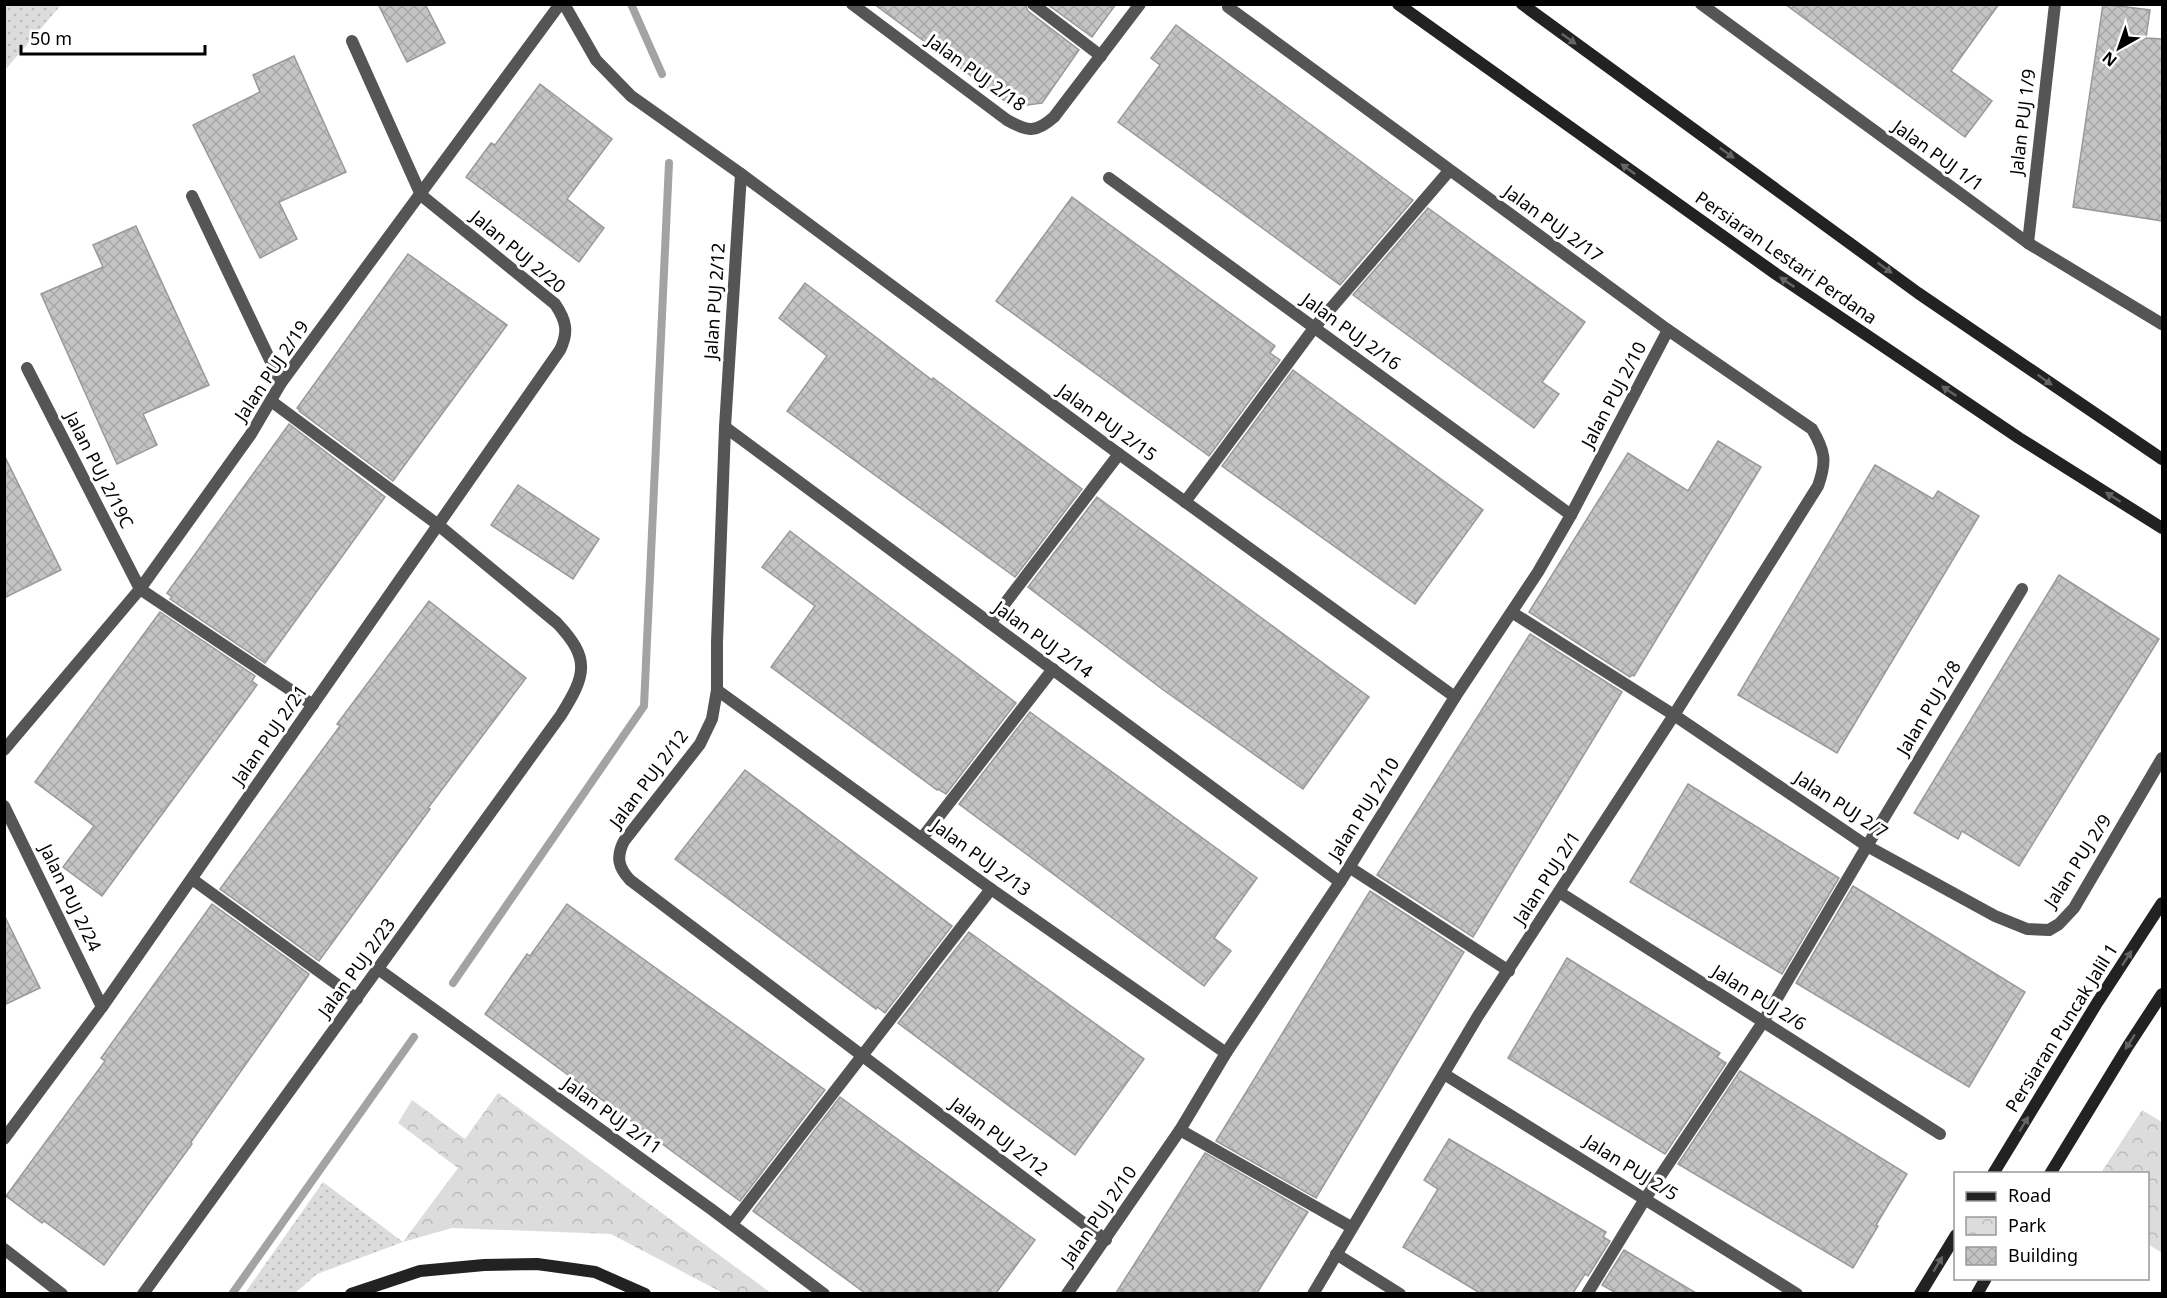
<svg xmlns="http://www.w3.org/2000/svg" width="2167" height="1298" font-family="'Noto Sans',sans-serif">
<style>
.grass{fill:url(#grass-dots)}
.park{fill:url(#park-crowns)}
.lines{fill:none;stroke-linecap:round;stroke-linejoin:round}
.stream{stroke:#a3a3a3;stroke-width:8}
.building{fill:url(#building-cross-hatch);stroke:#999;stroke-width:1.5}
.lane{stroke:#555;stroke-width:12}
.street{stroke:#555;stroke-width:12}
.secondary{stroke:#222;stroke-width:12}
.oneway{fill:#646464}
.labels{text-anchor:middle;stroke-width:6;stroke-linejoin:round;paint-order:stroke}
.street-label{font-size:18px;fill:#000;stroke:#fff}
</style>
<defs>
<pattern id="grass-dots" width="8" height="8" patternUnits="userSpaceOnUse" patternTransform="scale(1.5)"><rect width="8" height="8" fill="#dcdcdc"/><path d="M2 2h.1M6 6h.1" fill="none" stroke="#bbb" stroke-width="1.8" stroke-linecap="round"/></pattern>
<pattern id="park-crowns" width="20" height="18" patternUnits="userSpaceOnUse" patternTransform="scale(1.5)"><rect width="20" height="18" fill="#dcdcdc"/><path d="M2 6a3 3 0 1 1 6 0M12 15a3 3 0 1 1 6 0" fill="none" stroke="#bbb"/></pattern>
<pattern id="building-cross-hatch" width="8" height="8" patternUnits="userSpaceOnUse" patternTransform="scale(1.5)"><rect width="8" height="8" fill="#c4c4c4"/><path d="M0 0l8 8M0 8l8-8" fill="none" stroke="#a7a7a7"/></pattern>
</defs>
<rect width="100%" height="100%" fill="#fff"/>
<!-- grass -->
<g class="grass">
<polygon points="5,4 61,5 5,70 4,5"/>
<polygon points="323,1182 403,1242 317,1274 295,1293 245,1293"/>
</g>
<!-- park -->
<g class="park">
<polygon points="498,1093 771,1293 723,1293 611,1234 452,1228 403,1242 458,1168 398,1123 412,1100 465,1139"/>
<polygon points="2142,1110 2162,1122 2162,1253 2148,1244 2148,1174 2101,1173"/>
</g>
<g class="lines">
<!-- stream -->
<g class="stream">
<polyline points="631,4 662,74"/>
<polyline points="453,983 644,706 669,163"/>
<polyline points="232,1294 414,1037"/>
</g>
</g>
<!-- building -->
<g class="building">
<polygon points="378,4 425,4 445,43 407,62"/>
<polygon points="874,4 1025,4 1028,11 1079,50 1042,103 1013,107"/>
<polygon points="1047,4 1116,4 1092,37"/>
<polygon points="1785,4 1999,4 1951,71 1992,101 1965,137"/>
<polygon points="2103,4 2150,10 2146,38 2163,39 2163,221 2073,207"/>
<polygon points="1176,25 1413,200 1340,285 1118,122 1160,65 1151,58"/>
<polygon points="294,56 346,172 279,202 297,239 260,258 193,125 260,92 253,75"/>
<polygon points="540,84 612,139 567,199 604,228 579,262 466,177 491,143 495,145"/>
<polygon points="1072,197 1275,346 1270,353 1280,360 1209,456 996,301"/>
<polygon points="1428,208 1585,322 1542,382 1559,394 1534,428 1353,295"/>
<polygon points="136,226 209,385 143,414 157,445 117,464 41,294 103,267 93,245"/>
<polygon points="408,254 507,325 393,481 299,411 300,410 297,408"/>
<polygon points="805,283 932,380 933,378 1082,489 1015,577 787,411 827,356 779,318"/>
<polygon points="1293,370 1483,510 1415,604 1222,466"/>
<polygon points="289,424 385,497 265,663 170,599 172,597 167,593"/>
<polygon points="1718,441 1761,467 1634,676 1632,675 1630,677 1529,612 1628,453 1688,491"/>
<polygon points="4,455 61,570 4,598"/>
<polygon points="1875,465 1933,499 1938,491 1979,516 1837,753 1738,695"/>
<polygon points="518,485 599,539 573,579 491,525"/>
<polygon points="1097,497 1369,697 1303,789 1162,689 1028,587"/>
<polygon points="790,531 1016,703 946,794 938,789 937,790 771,667 815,606 762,567"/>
<polygon points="2059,575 2159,639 2019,866 1962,831 1958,839 1914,813"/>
<polygon points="429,601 526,678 428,808 430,809 319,961 220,889 340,726 337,724"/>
<polygon points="160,612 255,676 252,681 257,685 102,896 63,867 94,826 35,782"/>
<polygon points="1530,634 1622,692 1473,937 1377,875"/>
<polygon points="1030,712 1257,878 1214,938 1231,951 1204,986 959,804"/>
<polygon points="745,770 952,926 885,1013 877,1007 876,1009 675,859"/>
<polygon points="1688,784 1839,878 1782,974 1630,882"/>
<polygon points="1853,886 2025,992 1969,1087 1796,983"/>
<polygon points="1370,891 1464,952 1316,1198 1216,1141"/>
<polygon points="212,904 309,974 308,976 191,1142 192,1144 104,1265 44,1221 42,1223 6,1196 105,1061 101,1058"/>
<polygon points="567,904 825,1090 740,1201 485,1014 527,954 530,956"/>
<polygon points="4,915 40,988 4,1005"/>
<polygon points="969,932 1144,1059 1075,1155 898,1023"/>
<polygon points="1567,958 1720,1053 1717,1057 1726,1063 1665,1154 1508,1058"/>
<polygon points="1740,1071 1907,1174 1876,1225 1878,1226 1853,1268 1678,1164"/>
<polygon points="840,1097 1035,1240 996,1293 865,1293 753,1211"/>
<polygon points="1449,1139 1606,1232 1603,1237 1610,1241 1588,1276 1585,1274 1573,1293 1480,1293 1403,1247 1438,1189 1424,1180"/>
<polygon points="1205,1153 1308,1212 1257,1293 1116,1293"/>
<polygon points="1624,1250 1696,1293 1616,1293 1602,1285"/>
</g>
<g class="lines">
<!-- lane -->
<g class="lane">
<polyline points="1033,4 1101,56"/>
<polyline points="271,401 437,524"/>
<polyline points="1185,502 1314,328 1449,171"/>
<polyline points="140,589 313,705"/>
<polyline points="1513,613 1674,715"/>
<polyline points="990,623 1119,454"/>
<polyline points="922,838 1053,669"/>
<polyline points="1349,867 1509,971"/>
<polyline points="192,879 357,999"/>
<polyline points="1180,1130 1351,1227"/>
<polyline points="732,1224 991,889"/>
<polyline points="1587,1294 1645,1199 1763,1022 1867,846"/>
</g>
<!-- street -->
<g class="street">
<polyline points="564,4 596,60 631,96 741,174 1119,454 1455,697"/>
<path d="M852 4 1007 120C1028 132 1036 133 1054 117L1140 4"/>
<polyline points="1701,4 2028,243 2162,324"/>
<path d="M1228 7 1668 330 1812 429C1825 451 1827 461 1818 486L1674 715 1478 1016 1313 1294"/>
<path d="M741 174 725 427 717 642V690L712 719 700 744 624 841C616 857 618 867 630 880L1106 1240"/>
<polyline points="1109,178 1571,515"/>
<polyline points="192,196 281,383"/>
<polyline points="2028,243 2055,4"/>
<polyline points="27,368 140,589"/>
<polyline points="725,427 1340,882"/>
<polyline points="717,690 991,889 1226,1053"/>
<polyline points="1674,715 1867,846 1995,916 2027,929 2049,930 2059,924 2074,908 2162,758"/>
<polyline points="4,750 140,589 251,434 281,383 560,4"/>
<polyline points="4,806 102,1007"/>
<polyline points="1867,846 2022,589"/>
<polyline points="1559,892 1940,1134"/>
<polyline points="378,969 711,1209 824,1294"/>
<polyline points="1444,1074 1797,1294"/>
<path d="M4 1139 102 1007 560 350C569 332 566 320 555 304L421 195 352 41"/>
<polyline points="4,1249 62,1294"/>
<polyline points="1336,1254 1400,1294"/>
<path d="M143 1294 561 715C586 675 591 659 557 623L437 524"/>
<polyline points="1067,1294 1180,1130 1226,1053 1340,882 1455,697 1538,572 1571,515 1668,330"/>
</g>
<!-- secondary -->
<g class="secondary">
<polyline points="1398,4 1776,274 2019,438 2162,528"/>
<polyline points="1522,4 1918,293 2162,459"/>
<polyline points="1993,1174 2097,1003 2162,903"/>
<polyline points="2050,1174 2128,1046 2162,994"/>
<polyline points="351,1294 420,1271 484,1265 537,1264 595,1272 645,1294"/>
<polyline points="1920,1294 1956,1235"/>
<polyline points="1977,1294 1986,1278"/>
</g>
</g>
<!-- one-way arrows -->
<defs><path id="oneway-solid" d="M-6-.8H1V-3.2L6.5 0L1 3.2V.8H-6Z" transform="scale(1.5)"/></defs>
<g class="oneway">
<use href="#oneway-solid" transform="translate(1569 39) rotate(36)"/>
<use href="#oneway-solid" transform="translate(1727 153) rotate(36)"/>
<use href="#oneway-solid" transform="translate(1628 169) rotate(-144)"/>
<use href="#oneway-solid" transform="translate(1885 268) rotate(36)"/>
<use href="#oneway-solid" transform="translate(1787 282) rotate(-146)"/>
<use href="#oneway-solid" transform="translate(2045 380) rotate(35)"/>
<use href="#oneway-solid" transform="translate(1949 391) rotate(-146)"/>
<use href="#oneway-solid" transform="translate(2113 497) rotate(-148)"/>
<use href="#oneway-solid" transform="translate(2127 958) rotate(-57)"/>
<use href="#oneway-solid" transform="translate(2130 1042) rotate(123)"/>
<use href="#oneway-solid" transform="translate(2024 1124) rotate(-59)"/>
<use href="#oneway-solid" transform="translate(1938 1264) rotate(-59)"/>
</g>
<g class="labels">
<!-- street labels -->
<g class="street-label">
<text transform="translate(976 73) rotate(36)" y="6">Jalan PUJ 2/18</text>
<text transform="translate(2023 122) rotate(-83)" y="6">Jalan PUJ 1/9</text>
<text transform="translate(1938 156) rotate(36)" y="6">Jalan PUJ 1/1</text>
<text transform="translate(1553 224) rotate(36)" y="6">Jalan PUJ 2/17</text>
<text transform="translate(518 252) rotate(40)" y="6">Jalan PUJ 2/20</text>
<text transform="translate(1786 258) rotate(35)" y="6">Persiaran Lestari Perdana</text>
<text transform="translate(715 301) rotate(-86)" y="6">Jalan PUJ 2/12</text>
<text transform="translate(1351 332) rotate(36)" y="6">Jalan PUJ 2/16</text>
<text transform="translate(272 371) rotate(-56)" y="6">Jalan PUJ 2/19</text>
<text transform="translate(1614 395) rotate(-62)" y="6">Jalan PUJ 2/10</text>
<text transform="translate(1107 423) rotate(36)" y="6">Jalan PUJ 2/15</text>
<text transform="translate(99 470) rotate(63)" y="6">Jalan PUJ 2/19C</text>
<text transform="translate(1043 640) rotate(36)" y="6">Jalan PUJ 2/14</text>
<text transform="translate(1929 708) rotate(-59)" y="6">Jalan PUJ 2/8</text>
<text transform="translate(270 735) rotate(-55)" y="6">Jalan PUJ 2/21</text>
<text transform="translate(649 779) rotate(-53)" y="6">Jalan PUJ 2/12</text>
<text transform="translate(1841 805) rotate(33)" y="6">Jalan PUJ 2/7</text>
<text transform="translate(1364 809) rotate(-58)" y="6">Jalan PUJ 2/10</text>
<text transform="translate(981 858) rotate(36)" y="6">Jalan PUJ 2/13</text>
<text transform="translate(2078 861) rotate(-57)" y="6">Jalan PUJ 2/9</text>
<text transform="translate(1547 878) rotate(-57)" y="6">Jalan PUJ 2/1</text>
<text transform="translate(70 898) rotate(64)" y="6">Jalan PUJ 2/24</text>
<text transform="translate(357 968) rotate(-54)" y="6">Jalan PUJ 2/23</text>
<text transform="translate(1759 998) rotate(32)" y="6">Jalan PUJ 2/6</text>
<text transform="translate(2062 1028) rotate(-58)" y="6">Persiaran Puncak Jalil 1</text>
<text transform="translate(612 1116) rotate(36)" y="6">Jalan PUJ 2/11</text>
<text transform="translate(999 1137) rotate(37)" y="6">Jalan PUJ 2/12</text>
<text transform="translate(1631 1168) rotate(32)" y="6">Jalan PUJ 2/5</text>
<text transform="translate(1099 1216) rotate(-55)" y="6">Jalan PUJ 2/10</text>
</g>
</g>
<!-- border -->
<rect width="2167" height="1298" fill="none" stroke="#000000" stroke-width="12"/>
<!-- legend -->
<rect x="1954" y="1172" width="195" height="108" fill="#ffffff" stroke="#999999" stroke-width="1.5"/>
<rect x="1966" y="1192" width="30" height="9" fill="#222222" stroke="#999999" stroke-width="1.5"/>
<text x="2008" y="1202" font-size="18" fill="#000000">Road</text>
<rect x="1966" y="1217" width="30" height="18" fill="url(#park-crowns)" stroke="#999999" stroke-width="1.5"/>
<text x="2008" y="1232" font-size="18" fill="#000000">Park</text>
<rect x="1966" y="1247" width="30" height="18" fill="url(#building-cross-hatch)" stroke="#999999" stroke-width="1.5"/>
<text x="2008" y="1262" font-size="18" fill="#000000">Building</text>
<!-- north arrow -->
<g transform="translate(2119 48) rotate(220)" stroke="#ffffff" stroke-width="4.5" paint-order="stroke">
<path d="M0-4.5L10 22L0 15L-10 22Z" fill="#000000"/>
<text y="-9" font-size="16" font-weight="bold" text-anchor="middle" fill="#000000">N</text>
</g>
<!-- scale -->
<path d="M21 45v9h184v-9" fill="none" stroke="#000000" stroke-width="3"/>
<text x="30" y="45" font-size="18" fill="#000000" stroke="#ffffff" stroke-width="4.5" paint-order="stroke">50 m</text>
</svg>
